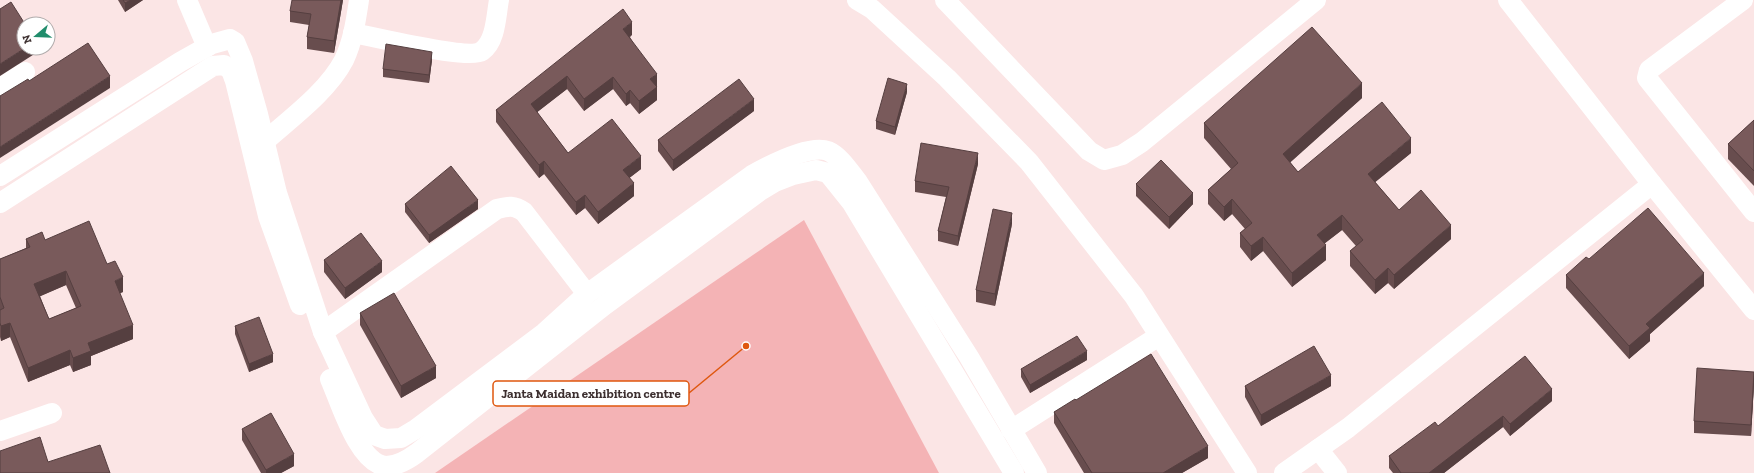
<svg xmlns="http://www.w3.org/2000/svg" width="1754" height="473" font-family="'Zilla Slab',serif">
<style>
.green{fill:#f4b3b5}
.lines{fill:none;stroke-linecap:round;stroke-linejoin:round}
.minor{stroke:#fff;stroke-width:20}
.wall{fill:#684d4e;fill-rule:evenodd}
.shaded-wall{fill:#553f40}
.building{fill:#795a5b;stroke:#553f40;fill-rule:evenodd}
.leader{fill:none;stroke:#df570e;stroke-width:1.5}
.callout-dot{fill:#df570e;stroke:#fff;stroke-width:1.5}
.callout{fill:#fff;stroke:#df570e;stroke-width:1.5}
.callout-label{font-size:13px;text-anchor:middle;font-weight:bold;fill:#3c2f2f}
</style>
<rect width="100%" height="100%" fill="#fbe5e5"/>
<!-- green -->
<polygon class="green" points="804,220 939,473 435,473"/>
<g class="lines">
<!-- minor -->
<g class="minor">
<polyline points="187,0 207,47"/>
<polyline points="857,0 872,9 947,78 1029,162 1134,296 1247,473"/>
<polyline points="945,0 1089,151 1104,160 1122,155 1142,142 1316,0"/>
<polyline points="1508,0 1652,184 1754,310"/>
<polyline points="1743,0 1649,70 1647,78 1754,212"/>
<path d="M353 33C374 37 469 60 482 51 496 41 496 16 499 0"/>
<polyline points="0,88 25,72"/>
<path d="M265 141C291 118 328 91 344 60 353 41 356 20 359 0"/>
<path d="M0 176 180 62 212 44 230 39 235 42 243 61 258 114 277 193 323 332 363 418 374 435 385 439 401 438 416 429 544 333 587 294 752 175C768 166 810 144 828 151 840 156 850 172 858 182L969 357 1037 473"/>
<polyline points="0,203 213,66 224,65 231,70 235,81 268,216 300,305"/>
<path d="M323 332 497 209C509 206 514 205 524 212L587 294"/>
<path d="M330 379C340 401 358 464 386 466 398 466 409 459 417 453L605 305 760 191 775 182 793 175 816 170 828 173 852 203 1014 473"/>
<polyline points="1011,430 1159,336"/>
<polyline points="0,431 52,413"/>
<polyline points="1318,449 1337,473"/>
<polyline points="1284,473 1348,428 1652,184"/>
</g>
</g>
<!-- wall -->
<g class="wall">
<polygon points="118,0 143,0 125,12"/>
<polygon points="343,0 334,53 307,49 307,37 309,25 290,22 290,11"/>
<polygon points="632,35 630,37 657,86 657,100 639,114 630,103 626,106 613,89 584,111 567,89 537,112 568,153 641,169 629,178 634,196 598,224 585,208 576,215 544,174 539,178 496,122 496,110"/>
<polygon points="432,60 429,83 383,77 383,69"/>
<polygon points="907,92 895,135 876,129 876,121"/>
<polygon points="1362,98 1290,162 1298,172 1411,153 1375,182 1399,210 1451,239 1394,289 1388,283 1375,294 1350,266 1350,251 1356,246 1342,230 1324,244 1326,260 1292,287 1263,251 1251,261 1240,247 1240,233 1245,229 1232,214 1224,221 1208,204 1208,190 1231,169 1204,138 1204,123"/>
<polygon points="754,111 673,171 658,151 658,140"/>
<polygon points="1754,120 1754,186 1728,159 1728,144"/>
<polygon points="978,164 958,246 938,241 938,231 946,197 915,192 915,181"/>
<polygon points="1136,184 1193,204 1169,229 1136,196"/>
<polygon points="405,204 478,209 429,243 405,212"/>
<polygon points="1012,224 995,306 976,302 976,290"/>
<path d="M26 239 45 240 107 264 123 292 120 293 133 339 91 356V365L73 372 70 365 28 382 10 337 1 341 0 337V259L26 248ZM66 285 76 308 49 319 40 296Z"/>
<polygon points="1589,259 1704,286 1650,334 1650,341 1629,359 1566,288 1566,275"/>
<polygon points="324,260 382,272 345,299 324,272"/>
<polygon points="360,313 436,378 401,398 360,325"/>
<polygon points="235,326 273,362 249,372 235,334"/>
<polygon points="1087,360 1030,393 1021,377 1021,369"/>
<polygon points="1754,372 1754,384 1751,436 1694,433 1694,421"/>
<polygon points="1245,386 1331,386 1261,426 1245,397"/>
<polygon points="1076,400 1208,458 1182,473 1084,473 1054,423 1054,412"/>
<polygon points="1552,401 1510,436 1503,427 1444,473 1393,473 1389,468 1389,456 1438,426"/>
<polygon points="242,429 294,466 281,473 261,473 242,440"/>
</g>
<!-- shaded-wall -->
<g class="shaded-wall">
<polygon points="131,0 143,0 125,12 125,3"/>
<polygon points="341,0 343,0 334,53 334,41"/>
<polygon points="632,22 632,35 623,42 623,29"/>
<polygon points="25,48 36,48 36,53 0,76 0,64"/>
<polygon points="432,52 432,60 429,83 429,75"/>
<polygon points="657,74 657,86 650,91 650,79"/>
<polygon points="110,76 110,88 0,158 0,147"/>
<polygon points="567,76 567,89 531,117 531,104"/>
<polygon points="613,77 613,89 584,111 584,99"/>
<polygon points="1362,83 1362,98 1283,169 1283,154"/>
<polygon points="907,84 907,92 895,135 895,127"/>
<polygon points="657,87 657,100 639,114 639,101"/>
<polygon points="630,90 630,103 626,106 626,94"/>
<polygon points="754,99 754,111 673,171 673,160"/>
<polygon points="1411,138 1411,153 1368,188 1368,174"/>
<polygon points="978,153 978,164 958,246 958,236"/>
<polygon points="641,156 641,169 623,183 623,170"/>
<polygon points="544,161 544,174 539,178 539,165"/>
<polygon points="634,183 634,196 598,224 598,212"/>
<polygon points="1193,193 1193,204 1169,229 1169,217"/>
<polygon points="585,195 585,208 576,215 576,202"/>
<polygon points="1232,199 1232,214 1224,221 1224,207"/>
<polygon points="478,200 478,209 429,243 429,235"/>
<polygon points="1012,213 1012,224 995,306 995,294"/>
<polygon points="1342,215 1342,230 1317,249 1317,235"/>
<polygon points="1451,225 1451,239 1394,289 1394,275"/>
<polygon points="1263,237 1263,251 1251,261 1251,246"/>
<polygon points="1326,245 1326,260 1292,287 1292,273"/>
<polygon points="382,261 382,272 345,299 345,288"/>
<polygon points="1388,268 1388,283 1375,294 1375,280"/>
<polygon points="66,271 66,285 34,299 34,284"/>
<polygon points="1704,273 1704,286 1650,334 1650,341 1629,359 1629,346 1646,324"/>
<polygon points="123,277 123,292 115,295 115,281"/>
<polygon points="10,323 10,337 1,341 1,326"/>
<polygon points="133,325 133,339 91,356 91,365 73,372 73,358 88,343"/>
<polygon points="70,350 70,365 28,382 28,368"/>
<polygon points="1087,351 1087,360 1030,393 1030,385"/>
<polygon points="273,354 273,362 249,372 249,364"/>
<polygon points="436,366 436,378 401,398 401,386"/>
<polygon points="1754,372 1754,384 1751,436 1751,425"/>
<polygon points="1331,375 1331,386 1261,426 1261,415"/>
<polygon points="1552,389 1552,401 1510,436 1510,424"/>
<polygon points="1503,416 1503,427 1444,473 1429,473"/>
<polygon points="1208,446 1208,458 1182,473 1163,473"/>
<polygon points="294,454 294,466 281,473 266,473 266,470"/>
</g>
<!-- building -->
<g class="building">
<polygon points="123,0 131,0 125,3"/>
<polygon points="292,0 341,0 334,41 307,37 311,14 290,11"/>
<polygon points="11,2 25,24 24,24 24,48 25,48 0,64 0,9"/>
<polygon points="623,9 632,22 623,29 657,74 650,79 657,87 639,101 630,90 626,94 613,77 584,99 567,76 531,104 568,153 612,119 641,156 623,170 634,183 598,212 585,195 576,202 544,161 539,165 496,110"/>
<polygon points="1312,27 1362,83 1283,154 1298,172 1382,102 1411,138 1368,174 1399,210 1421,190 1451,225 1394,275 1388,268 1375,280 1350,251 1363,240 1342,215 1317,235 1326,245 1292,273 1263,237 1251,246 1240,233 1252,223 1232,199 1224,207 1208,190 1238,163 1204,123"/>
<polygon points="88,43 110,76 0,147 0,96 28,79 29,81"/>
<polygon points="386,44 432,52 429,75 383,69"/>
<polygon points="888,78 907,84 895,127 876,121"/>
<polygon points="739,79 754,99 673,160 658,140"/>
<polygon points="1754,120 1754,171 1728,144"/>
<polygon points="921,143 978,153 958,236 938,231 949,187 915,181"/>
<polygon points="1161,160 1193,193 1169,217 1136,184"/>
<polygon points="451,166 478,200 429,235 405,204"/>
<polygon points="1648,208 1704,273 1646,324 1650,328 1629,346 1566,275 1586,257 1589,259"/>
<polygon points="993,209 1012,213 995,294 976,290"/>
<path d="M89 221 107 264 115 261 123 277 115 281 133 325 88 343 91 351 73 358 70 350 28 368 10 323 1 326 0 323V310L4 308 0 297V259L30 247 26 239 42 232 45 240ZM66 271 81 306 49 319 34 284Z"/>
<polygon points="361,233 382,261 345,288 324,260"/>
<polygon points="394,293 436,366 401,386 360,313"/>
<polygon points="259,317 273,354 249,364 235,326"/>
<polygon points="1077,336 1087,351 1030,385 1021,369"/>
<polygon points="1314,346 1331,375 1261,415 1245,386"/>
<polygon points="1151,354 1208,446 1163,473 1092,473 1054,412 1075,399 1076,400"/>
<polygon points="1525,356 1552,389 1510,424 1503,416 1429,473 1401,473 1389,456 1435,422 1438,426"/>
<polygon points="1697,368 1754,372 1751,425 1694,421"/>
<polygon points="271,413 294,454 266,470 242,429"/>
<polygon points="40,437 48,462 100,445 110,473 0,473 0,451"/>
</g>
<!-- callouts -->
<path class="leader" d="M746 346L689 393"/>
<circle class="callout-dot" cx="746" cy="346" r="4"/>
<rect class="callout" x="493" y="381" width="196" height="25" rx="4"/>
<g class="callout-label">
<text x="591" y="398">Janta Maidan exhibition centre</text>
</g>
<!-- north arrow -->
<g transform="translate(36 36) rotate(251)"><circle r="19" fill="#ffffff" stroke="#b1acac"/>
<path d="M0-3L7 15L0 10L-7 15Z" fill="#218d6c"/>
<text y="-6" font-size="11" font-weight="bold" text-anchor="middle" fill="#3c2f2f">N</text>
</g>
</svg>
